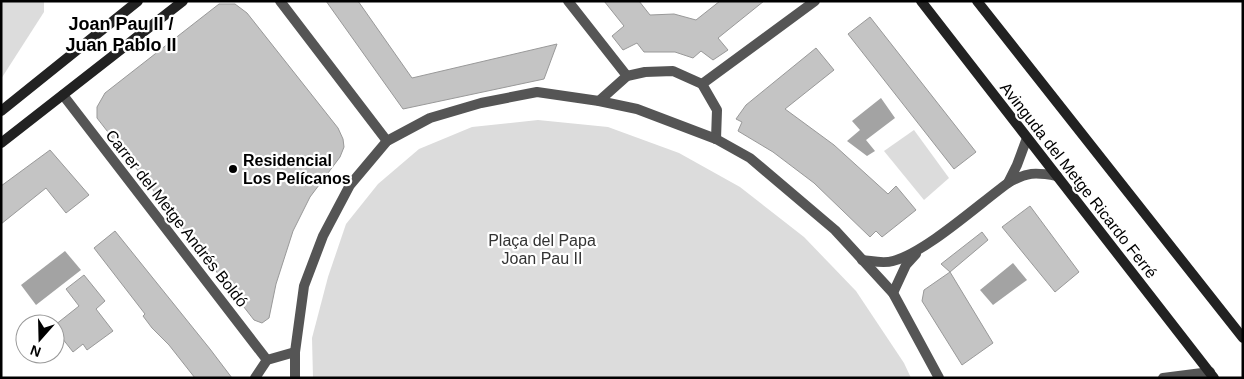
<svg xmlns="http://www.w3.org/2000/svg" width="1244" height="379" font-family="Arial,sans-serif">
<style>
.green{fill:#dcdcdc}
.water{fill:#a3a3a3}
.building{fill:#c4c4c4;stroke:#999}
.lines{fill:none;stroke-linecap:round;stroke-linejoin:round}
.street{stroke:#555;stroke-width:10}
.secondary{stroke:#222;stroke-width:10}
.poi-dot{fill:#000;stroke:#fff;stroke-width:2}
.labels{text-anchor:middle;stroke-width:4.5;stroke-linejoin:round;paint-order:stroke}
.poi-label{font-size:16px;font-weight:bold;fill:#000;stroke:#fff;text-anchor:start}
.street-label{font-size:16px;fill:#000;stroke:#fff}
.park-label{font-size:16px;fill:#333;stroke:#fff}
.neighbourhood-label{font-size:18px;font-weight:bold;fill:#000;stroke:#fff}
</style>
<rect width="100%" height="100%" fill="#fff"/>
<!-- green -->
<g class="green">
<polygon points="1,1 44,1 44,12 1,79"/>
<polygon points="538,120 608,127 679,153 740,187 804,237 856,291 904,363 911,378 313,378 312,338 328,277 346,224 378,184 419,149 472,127"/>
<polygon points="914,130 949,178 924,200 884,151"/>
</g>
<!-- water -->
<g class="water">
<polygon points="881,98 895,118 866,140 875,151 867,156 847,141 860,130 852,121"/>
<polygon points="65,251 81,270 36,305 21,285"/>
<polygon points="1013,263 1027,280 993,305 980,290"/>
</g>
<!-- building -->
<g class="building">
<polygon points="326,1 358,1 412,78 557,44 544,79 403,109"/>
<polygon points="604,1 639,1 650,15 674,14 696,20 720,1 764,1 718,38 728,50 713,60 701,51 693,58 675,52 644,52 637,43 623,50 612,36 624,26"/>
<polygon points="219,4 235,4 247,13 338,128 343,139 344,147 340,157 310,197 293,231 276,284 269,318 262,323 254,320 97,118 97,107 105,93"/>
<polygon points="870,17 976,152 954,169 848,34"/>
<polygon points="816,48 834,70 785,109 834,145 888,194 896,186 916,210 882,237 876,231 870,237 814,183 773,152 738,131 742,122 736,119 746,105"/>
<polygon points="50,150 89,195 66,213 46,188 1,224 1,186"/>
<polygon points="1030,206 1079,272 1055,292 1002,227"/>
<polygon points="115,231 210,349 232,378 195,378 169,345 152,328 143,316 145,314 94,248"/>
<polygon points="982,232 988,240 950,272 941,264"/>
<polygon points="950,272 993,343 962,365 922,301 924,290"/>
<polygon points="84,275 105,301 96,309 113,331 87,350 83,344 73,352 55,329 55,325 79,306 66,289"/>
</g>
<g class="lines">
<!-- street -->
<g class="street">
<polyline points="280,1 387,141"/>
<polyline points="568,1 627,76"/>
<polyline points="702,84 815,1"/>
<polyline points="63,95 267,360"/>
<polyline points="599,101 627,76 645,72 673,71 702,84 717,110 716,139"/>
<path d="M1027 138 1017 165 1008 183C1027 172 1035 172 1057 176"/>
<path d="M862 260C873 261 883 264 893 261 925 253 979 204 1008 183"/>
<polyline points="893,293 906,265 916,254"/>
<polyline points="255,378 267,360 295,352"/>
<polyline points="295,378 295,352 304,286 323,236 350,185 387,141 430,118 481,103 537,92 599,101 637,109 716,139 750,158 835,230 893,293 939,378"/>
<polyline points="1163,378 1210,372"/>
</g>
<!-- secondary -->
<g class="secondary">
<polyline points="921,1 1214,378"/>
<polyline points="977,1 1243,338"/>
<polyline points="1,111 138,1"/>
<polyline points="1,143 183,1"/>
</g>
</g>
<!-- markers -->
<circle class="poi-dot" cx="233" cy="169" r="5"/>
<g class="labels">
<!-- poi labels -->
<g class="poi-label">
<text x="243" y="166">Residencial<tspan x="243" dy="18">Los Pelícanos</tspan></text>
</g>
<!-- street labels -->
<g class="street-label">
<text transform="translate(1079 180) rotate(52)" y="6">Avinguda del Metge Ricardo Ferré</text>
<text transform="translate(177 218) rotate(52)" y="6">Carrer del Metge Andrés Boldó</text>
</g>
<!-- park labels -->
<g class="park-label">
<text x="542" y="246">Plaça del Papa<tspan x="542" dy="18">Joan Pau II</tspan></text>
</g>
<!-- neighbourhood labels -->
<g class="neighbourhood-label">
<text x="121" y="30">Joan Pau II /<tspan x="121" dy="21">Juan Pablo II</tspan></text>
</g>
</g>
<!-- border -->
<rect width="1244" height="379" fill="none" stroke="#000000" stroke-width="5"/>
<!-- north arrow -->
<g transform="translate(40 339) rotate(200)"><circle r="24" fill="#ffffff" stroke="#999999"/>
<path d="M0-4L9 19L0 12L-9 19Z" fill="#000000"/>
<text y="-8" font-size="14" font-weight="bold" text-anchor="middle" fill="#000000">N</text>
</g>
</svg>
